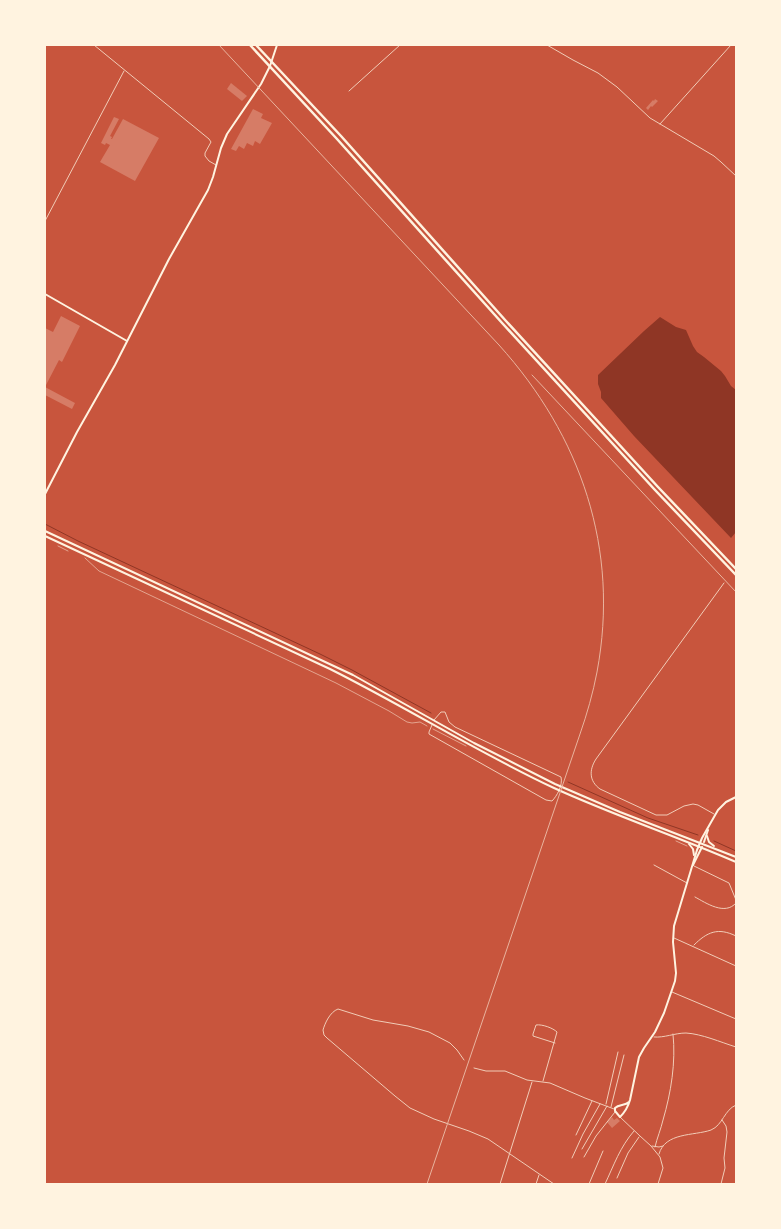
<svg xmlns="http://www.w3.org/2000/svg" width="781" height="1229" font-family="Mulish,sans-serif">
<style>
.water{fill:#8f3625}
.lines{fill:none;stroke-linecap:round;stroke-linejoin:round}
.stream{stroke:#8f3625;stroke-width:1}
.building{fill:#d67c66}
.path{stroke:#fff3e0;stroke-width:0.5}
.minor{stroke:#f1ccb7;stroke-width:1}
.tertiary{stroke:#f1ccb7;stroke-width:1}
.secondary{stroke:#fff3e0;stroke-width:2}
.motorway{stroke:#fff3e0;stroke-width:2.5}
.rail{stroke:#e9b49f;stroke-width:1}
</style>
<rect width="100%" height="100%" fill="#c8553d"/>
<!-- water -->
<polygon class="water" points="660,317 676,327 686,330 693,346 697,352 704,357 721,371 725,376 731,386 736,390 736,532 731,538 634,436 601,398 601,392 598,384 598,375 644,331"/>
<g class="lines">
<!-- stream -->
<g class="stream">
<polyline points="45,524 78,541 320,654 352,670 431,713"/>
<polyline points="568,782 648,818 698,835"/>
<polyline points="714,841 736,851"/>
</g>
</g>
<!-- building -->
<g class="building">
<polygon points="231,83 247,96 242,101 227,89"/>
<polygon points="655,99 658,101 652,107 651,106 648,110 646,108 653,100 654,101"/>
<polygon points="253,109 263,114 261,118 272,123 260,144 255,141 253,146 247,143 244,149 239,146 236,151 231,149"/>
<polygon points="114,117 119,119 110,136 112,137 111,139 112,139 123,119 159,138 135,181 100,162 110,145 106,143 105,145 101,143"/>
<polygon points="61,316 80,326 62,362 59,360 45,387 45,328 53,332"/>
<polygon points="45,387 75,403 72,409 45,395"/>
<polygon points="612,1117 614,1120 617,1118 620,1121 612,1128 607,1122"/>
</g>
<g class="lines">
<!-- path -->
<g class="path">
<polyline points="58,546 68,551"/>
<polyline points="85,558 99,571 336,683 389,711 407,722 412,723 420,722 427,726"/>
<polyline points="433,729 466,746"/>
<polyline points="676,841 687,846"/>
</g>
<!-- minor -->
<g class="minor">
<polyline points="94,45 209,139 211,142 205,153 205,156 209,161 216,165"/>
<polyline points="349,91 400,45"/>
<polyline points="660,124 731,45"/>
<polyline points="45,221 124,71"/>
<path d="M432 725 429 732V734L546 800 552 801C557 796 563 785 561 777L455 727 449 722 445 712H441L434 720"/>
<path d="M714 814 698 805 693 804 684 806 667 815H656L600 789C589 781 589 770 596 759L724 583"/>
<polyline points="654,865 687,883"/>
<polyline points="694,866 729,883 736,900"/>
<path d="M695 897C706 903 725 916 736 903"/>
<polyline points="674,938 736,966"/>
<path d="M694 945C707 932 718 927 736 936"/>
<polyline points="672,992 736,1019"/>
<path d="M654 1037C664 1038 675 1033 686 1033 702 1034 720 1042 736 1047"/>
<path d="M464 1060 457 1050 450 1043 429 1032 408 1026 373 1020 338 1009C330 1012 325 1023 323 1030L324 1035 327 1038 395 1096 410 1108 434 1119 469 1131 488 1139 554 1184"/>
<polyline points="474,1068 486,1071 505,1071 527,1080 550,1083 585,1098 614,1109"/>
<path d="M543 1081 557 1032C553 1028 542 1024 536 1025L533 1034V1036L555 1043"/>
<polyline points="606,1104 618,1052"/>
<polyline points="611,1107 624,1055"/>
<polyline points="576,1135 592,1101"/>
<polyline points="652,1146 659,1147 663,1146"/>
<path d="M655 1147C657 1138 661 1129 663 1120 671 1093 676 1062 673 1034"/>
<polyline points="582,1149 607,1106"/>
<path d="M659 1154C665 1132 694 1136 711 1130 723 1125 724 1110 736 1105"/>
<polyline points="584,1157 596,1136 615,1112"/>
<polyline points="572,1158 583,1134 600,1104"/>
<polyline points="617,1178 628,1153 639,1137"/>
<polyline points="500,1184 532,1082"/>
<polyline points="536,1184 539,1175"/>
<polyline points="589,1184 603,1151"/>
<path d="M605 1184C614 1165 620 1147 634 1131"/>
<polyline points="721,1184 725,1168 724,1158 727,1132 726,1126 722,1120"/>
</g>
<!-- tertiary -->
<g class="tertiary">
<polyline points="547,45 573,60 598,73 617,87 650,118 714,156 721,162 736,176"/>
<polyline points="620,1117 640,1136 651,1146 660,1157 663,1168 658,1184"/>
</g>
<!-- secondary -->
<g class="secondary">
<polyline points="45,294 127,341"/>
<polyline points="45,494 77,432 115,365 169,259 208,190 213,177 221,148 227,134 261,84 270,66 277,45"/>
<polyline points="45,531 353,675 474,743 555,784 620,812 736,857"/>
<path d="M45 536 330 669C406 707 477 752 554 788 613 815 676 836 736 862"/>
<polyline points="707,836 709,842 714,846"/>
<polyline points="704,842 708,830"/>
<polyline points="689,844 693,849 694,855"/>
<polyline points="693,865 702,847"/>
<path d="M629 1102C625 1106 619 1104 615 1108V1111L620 1117C625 1112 628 1107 630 1100L639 1057 644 1048 655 1032 664 1013 675 981 676 973 673 942 674 926 697 850 702 838 718 810 726 802 736 797"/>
</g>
<!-- motorway -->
<g class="motorway">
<polyline points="250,45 337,139 503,324 655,490 736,575"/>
<polyline points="256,45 341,136 506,321 658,487 736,569"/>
</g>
<!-- rail -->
<g class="rail">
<path d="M219 45 499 345C581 436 620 549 597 672 593 693 587 714 580 734L427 1184"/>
<polyline points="532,375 736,592"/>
</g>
</g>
<!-- border -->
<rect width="781" height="1229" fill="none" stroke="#fff3e0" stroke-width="92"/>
</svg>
